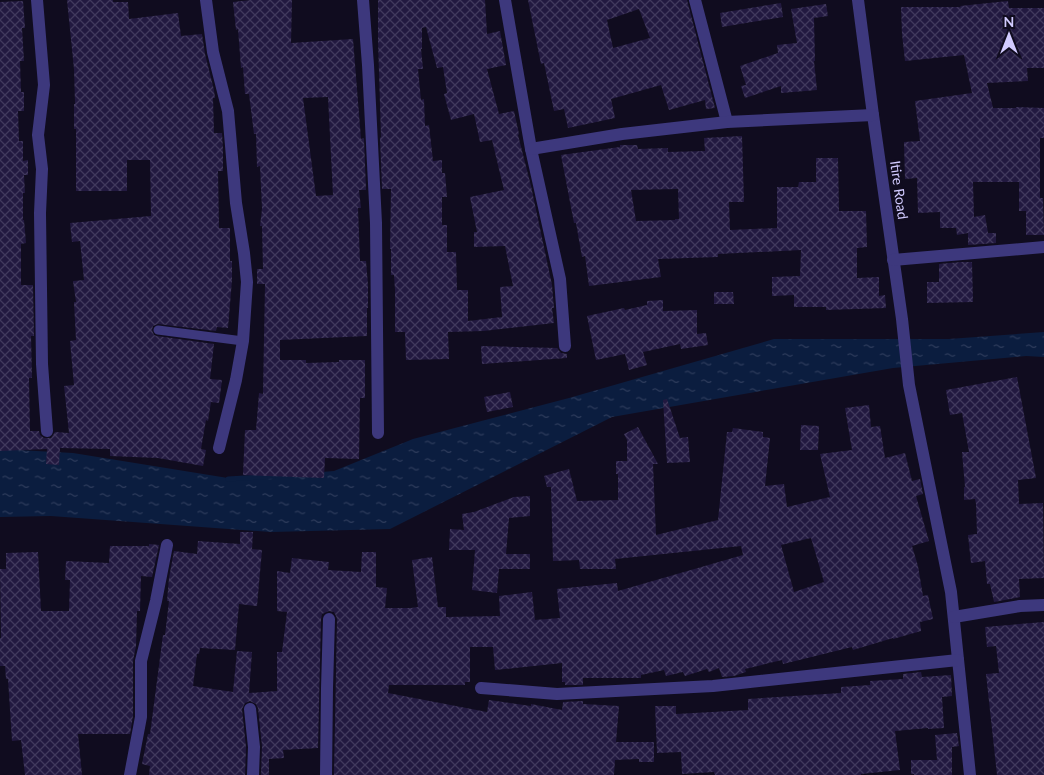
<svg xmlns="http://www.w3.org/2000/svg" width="1044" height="775" font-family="Lato,sans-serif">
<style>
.water{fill:url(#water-ripples)}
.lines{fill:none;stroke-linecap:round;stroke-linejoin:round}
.stream{stroke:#0b1d3f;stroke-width:5}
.building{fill:url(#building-cross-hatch);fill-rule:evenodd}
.service{stroke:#3d387d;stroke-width:9}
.minor{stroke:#3d387d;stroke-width:12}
.labels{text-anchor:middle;stroke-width:4.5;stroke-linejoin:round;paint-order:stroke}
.street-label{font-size:14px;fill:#d2cbff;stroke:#100c1f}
</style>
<defs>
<pattern id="water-ripples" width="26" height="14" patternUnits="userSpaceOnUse" patternTransform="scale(1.25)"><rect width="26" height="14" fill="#0b1d3f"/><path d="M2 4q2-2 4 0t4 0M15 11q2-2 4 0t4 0" fill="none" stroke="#2e3c5c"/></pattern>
<pattern id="building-cross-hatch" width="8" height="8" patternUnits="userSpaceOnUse" patternTransform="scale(1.25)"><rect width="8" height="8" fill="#221940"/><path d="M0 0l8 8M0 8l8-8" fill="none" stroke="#41395d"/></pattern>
</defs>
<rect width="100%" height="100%" fill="#100c1f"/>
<!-- water -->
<polygon class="water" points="1044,332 1044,357 1026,356 893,368 612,417 390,529 271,532 51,516 0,517 0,449 73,453 234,479 334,471 413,439 569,398 774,339 949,339"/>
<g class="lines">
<!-- stream -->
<polyline class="stream" points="228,479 274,476"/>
</g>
<!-- building -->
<g class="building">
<polygon points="67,0 113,0 113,2 128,2 129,19 178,13 181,36 202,34 205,54 214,90 215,98 213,98 214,133 222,133 223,149 223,171 218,171 219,228 230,228 230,261 232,261 232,280 228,328 217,327 216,331 158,324 153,326 152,330 154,335 157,336 214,344 210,379 222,380 219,403 211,402 208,421 206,420 201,449 206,450 203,466 158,458 110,456 110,449 60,448 59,465 46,464 47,449 0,451 0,2 23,1 25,28 22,28 24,61 20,61 21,92 24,92 24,111 18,111 19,141 23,141 23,161 28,160 28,175 24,175 25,193 23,193 23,220 24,220 26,243 21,244 21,285 33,285 34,336 31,336 32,378 29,378 30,431 39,431 40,435 44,438 51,438 55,432 69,433 64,386 74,385 70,341 76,340 74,302 76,302 73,281 84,280 80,241 72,242 70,223 151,216 150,160 127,160 127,191 76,191 76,129 74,129 74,104 75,104 74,69"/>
<path d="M251 0H292L291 43 353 39 361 139 364 138 366 190H359L361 208H358L360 261H366L368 285V308H367V336L280 340V360H306V363L339 362V360H365V398H360L359 459 325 458 324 478 243 475 245 430H256L259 393 263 394 265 284H257V269H263L262 226H260L262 209 260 166 257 167 256 134H254L249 94H245L243 67 241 68 238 29 236 30 233 2ZM328 97 333 195 316 196 303 98Z"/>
<path d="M378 0H485L487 34 500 31 506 65 487 69 499 114 514 111 519 134 518 135 531 186 552 285 554 308H552L554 323 483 331 448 332 449 359 406 360 405 332H395V290L394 275H391V249H390L391 189H382L380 138 381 137 378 40ZM426 27 437 68 443 67 447 93 444 94 451 120 474 114 480 142 492 140 504 190 470 197 477 232H474V247L505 246 513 286 500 287 502 317 468 321V290H457L456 252H447V225H442V197H447L445 173H442V160L433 161 429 125 425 126 424 99 421 100 418 69H423L421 49H422V28Z"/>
<path d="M528 0H687L715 108 706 109 705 100 669 110 661 85 611 99 615 118 568 128 564 109 554 111 544 63 541 64ZM639 9 650 38 613 48 607 20Z"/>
<polygon points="1008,1 1009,8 1044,8 1044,68 1027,68 1028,81 987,83 993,108 1016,108 1016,107 1044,108 1044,138 1040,138 1040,198 1043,198 1044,235 1026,235 1026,211 1019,211 1019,182 973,182 974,217 985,215 988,233 996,233 996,243 968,245 968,233 957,235 956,228 940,228 940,212 918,213 917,178 905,179 904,142 920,141 915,101 972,93 964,55 905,61 902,34 901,7 961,7 960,6"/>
<polygon points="781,3 783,17 722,27 720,13"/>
<polygon points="826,4 828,16 814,18 815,61 814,61 817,90 781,93 781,86 745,98 741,86 746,85 740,66 778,53 777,45 797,43 791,9"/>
<path d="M742 136 744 202H729L730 230 777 228V187H798L799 182H816V158H838L839 211H866L867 247 857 248V278L879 277V296L885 295 886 308 826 310V307H794V295L772 296V277L800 276 801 250 718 254V257L658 259 661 277 589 286 585 256 582 257 576 223H574L561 155 620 147V145H637L638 149 668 148V152L705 151 704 138ZM678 189 679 219H675V220L636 221 631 190Z"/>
<polygon points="961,262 972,262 973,302 927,303 927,282 939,282 939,264"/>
<polygon points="714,292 733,292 734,304 714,304"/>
<polygon points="663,300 663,311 697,310 697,334 706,333 708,345 681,349 680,344 643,352 647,365 629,370 625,354 596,360 587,316 624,308 625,310 647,305 647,301"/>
<polygon points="481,346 557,348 561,353 567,354 567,358 482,364"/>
<polygon points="1017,377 1036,478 1018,480 1019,504 1043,503 1044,578 1019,579 1020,597 994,602 990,584 987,584 985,561 971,563 968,535 977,534 976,504 975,499 964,500 964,487 965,487 962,452 969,452 962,413 950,415 946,390"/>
<polygon points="510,392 513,407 487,412 484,397"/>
<polygon points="667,399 680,438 688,437 690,462 667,463 663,400"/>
<path d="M869 405 871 427 880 426 885 458 905 453 912 481 920 479 923 494 916 496 929 541 912 546 918 566 923 596 928 595 933 619 920 622 921 631 893 639V638L853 650 852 647 783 664 782 660 745 669 746 672 734 676 722 677 719 668 709 672 707 669 685 676 683 672 666 676 664 670 641 675V678H583V685H565V682H562V663L495 670 493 647H470V682H465V685H389L388 693 487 712 489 700 531 706V704L562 710 563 702 583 701V704L619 706 616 742H654V762H639V759L615 760 614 775H334L337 619 336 616 334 612 329 611 322 614 321 619 318 748 283 750 284 758 269 759V775H261L262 746 258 708 256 704 250 701 245 703 242 709 246 747 245 775H149L150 766 142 764 148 734H150L163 635H165L169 601H167L169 578 174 551 197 554 198 541 240 544V532H253L252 549 262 550 257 606 239 604 235 650 200 648 199 654H197L193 686 233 692 237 651 252 652 249 693 277 691V652H282L287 612 277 611V571L290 573 292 558 329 562 328 570 361 572 362 552H376V587L387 588 385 608H411L418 607 412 560 432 557 438 607H446V617L500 616 499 596 532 592 535 620 560 618 557 589 617 583 618 591 743 555 741 546 615 559 616 569H580L579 560 553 561 551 487H547L544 476 569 469 577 501 618 500V474H616V461H627V440L624 434 638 427 658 464H653L656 535 718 520 727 432H732L733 428 763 432V437L770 438 765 486 784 484 787 507 830 497 820 454 852 450 845 408ZM811 538 824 582 794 592 781 545Z"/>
<polygon points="801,425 819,426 818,450 800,450"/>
<polygon points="530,496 530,516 509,518 506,554 530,554 530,569 499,569 497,593 472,590 475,550 449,550 450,529 464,530 462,514 474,512 514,497"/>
<polygon points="149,544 159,545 152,577 141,576 140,611 137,611 136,646 133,661 133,716 130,734 78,734 82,775 25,775 21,740 12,741 8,679 6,679 5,666 0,666 0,638 1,638 0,569 6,569 6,553 38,552 41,611 69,611 70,580 65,580 66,561 109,563 110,546 149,546"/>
<polygon points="1044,622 1044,775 997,775 986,674 999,673 996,646 987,647 985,627"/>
<polygon points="921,672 922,677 951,675 952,696 942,697 944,728 928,729 928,728 895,731 900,770 861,774 861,775 715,775 714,772 682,774 681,752 657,753 655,706 676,706 676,714 748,710 748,699 841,693 841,687 870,685 870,681 903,679 903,674"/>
<polygon points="957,733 959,746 952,747 952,775 914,775 914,774 911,774 911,760 937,760 935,735"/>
</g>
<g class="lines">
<!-- service -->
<polyline class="service" points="158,330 243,341"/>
<!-- minor -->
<g class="minor">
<polyline points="37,0 44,85 38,135 42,169 40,213 42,364 47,431"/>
<polyline points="206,0 213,52 228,111 236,203 244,253 247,282 243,341 236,380 219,448"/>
<polyline points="363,0 368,65 376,223 378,433"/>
<polyline points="505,0 531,149 560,279 565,346"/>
<polyline points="695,0 727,122"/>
<polyline points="858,0 873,115 902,319 909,385 951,592 970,775"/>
<polyline points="531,149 622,134 727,122 873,115"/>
<polyline points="893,260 1044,247"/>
<polyline points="954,617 1020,606 1044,605"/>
<polyline points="481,688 557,694 713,686 958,660"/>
<polyline points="250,709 254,747 253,775"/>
<polyline points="130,775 141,717 141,661 156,601 167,545"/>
<polyline points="326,775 327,688 329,619"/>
</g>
</g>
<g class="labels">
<!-- street labels -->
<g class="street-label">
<text transform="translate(899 190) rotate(82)" y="5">Itire Road</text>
</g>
</g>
<!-- north arrow -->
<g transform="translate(1009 35)" stroke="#100c1f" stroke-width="4" paint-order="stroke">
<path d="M0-4L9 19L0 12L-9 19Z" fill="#d2cbff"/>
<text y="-8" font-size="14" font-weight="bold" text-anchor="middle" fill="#d2cbff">N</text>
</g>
</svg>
